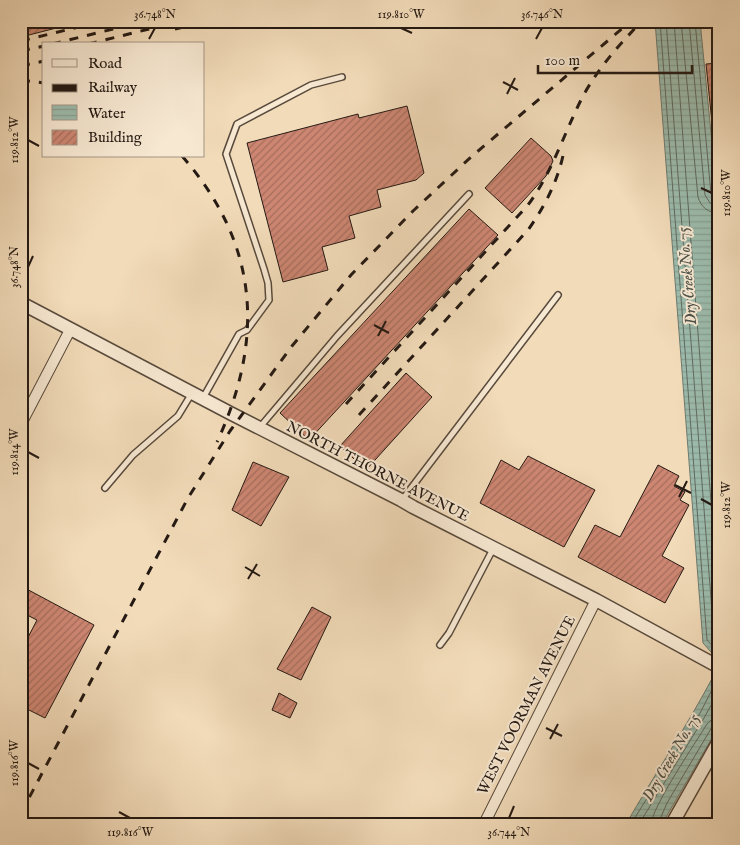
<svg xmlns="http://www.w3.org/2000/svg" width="740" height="845" font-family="'IM FELL English',serif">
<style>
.water{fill:url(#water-rules);stroke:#6c7a6f}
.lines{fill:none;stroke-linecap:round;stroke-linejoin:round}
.shore{stroke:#606a60;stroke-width:1}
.building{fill:url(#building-hatch);stroke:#241913}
.service-casing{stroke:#584a3c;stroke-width:8}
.minor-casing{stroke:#584a3c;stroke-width:12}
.tertiary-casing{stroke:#584a3c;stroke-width:15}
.service{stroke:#f7e8d2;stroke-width:5}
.minor{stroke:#f7e8d2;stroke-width:10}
.tertiary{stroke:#f7e8d2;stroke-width:12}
.rail{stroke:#241913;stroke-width:3;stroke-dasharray:9 9;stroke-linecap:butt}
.ticks{fill:none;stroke:#241913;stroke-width:2}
.labels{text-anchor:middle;stroke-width:4;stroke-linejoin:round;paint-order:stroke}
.street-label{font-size:15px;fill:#241913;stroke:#f7e8d2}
.water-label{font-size:16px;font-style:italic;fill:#4e5249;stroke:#f7e8d2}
.neatline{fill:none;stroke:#241913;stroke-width:2}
.ticks-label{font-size:12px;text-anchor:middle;fill:#241913}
</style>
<defs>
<pattern id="water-rules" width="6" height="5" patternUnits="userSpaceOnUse" patternTransform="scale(1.25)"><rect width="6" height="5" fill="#9cbbac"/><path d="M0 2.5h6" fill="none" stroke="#86a093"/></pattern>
<pattern id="building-hatch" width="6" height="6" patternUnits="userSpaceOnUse" patternTransform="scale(1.25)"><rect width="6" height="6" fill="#cd8672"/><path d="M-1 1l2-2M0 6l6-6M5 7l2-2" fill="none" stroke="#a66d5c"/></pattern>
</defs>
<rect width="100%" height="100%" fill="#f2dbb9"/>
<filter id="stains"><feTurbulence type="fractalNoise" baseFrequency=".004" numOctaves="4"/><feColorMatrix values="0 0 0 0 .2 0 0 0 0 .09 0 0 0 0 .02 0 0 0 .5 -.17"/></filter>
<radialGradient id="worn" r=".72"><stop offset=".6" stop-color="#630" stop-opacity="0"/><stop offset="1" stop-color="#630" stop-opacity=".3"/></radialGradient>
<!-- water -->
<g class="water">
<polygon points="655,21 700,21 719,214 719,661 703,643"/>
<path d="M714 675 719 677V726L662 824H626C655 774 687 726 714 675Z"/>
</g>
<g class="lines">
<!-- shore -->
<g class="shore">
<polyline points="660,21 707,640 719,653"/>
<polyline points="666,21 714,637 719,644"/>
<polyline points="674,21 719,606"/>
<path d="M681 21 698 197C701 207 708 213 719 213"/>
<polyline points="689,21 705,195 710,203 719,206"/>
<polyline points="695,21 711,194 714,198 719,199"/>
<polyline points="631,824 699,715 716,682 719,681"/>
<polyline points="639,824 704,718 719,691"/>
<path d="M651 824C652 807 696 742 707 724L712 719 719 718"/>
<polyline points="658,824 667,803 712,727 719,724"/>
</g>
</g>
<!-- building -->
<g class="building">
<polygon points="21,21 71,21 72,24 21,37"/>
<polygon points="719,63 719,133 713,133 706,64"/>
<polygon points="407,106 424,173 416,180 377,190 381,207 349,216 355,238 322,247 328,270 283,282 247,143 358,114 359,118"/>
<polygon points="531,138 551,156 553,161 546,176 512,213 485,188"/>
<polygon points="469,209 498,235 309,440 280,413"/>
<polygon points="406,373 432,397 366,470 340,446"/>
<polygon points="528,456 595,490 564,547 480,503 501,460 519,470"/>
<polygon points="253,462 289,477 261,526 232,510"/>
<polygon points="658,465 679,476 674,486 685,492 680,500 689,505 662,556 684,568 665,603 578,557 595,525 620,537"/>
<polygon points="21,586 94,625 45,718 21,706 21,651 37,620 21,612"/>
<polygon points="312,607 331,617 301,680 277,669"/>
<polygon points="279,693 297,703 290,718 272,710"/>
</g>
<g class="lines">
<!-- service casing -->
<g class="service-casing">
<g id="service">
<polyline points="203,398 239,334 247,330 269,300 268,283 264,269 226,154 237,124 311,85 342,77"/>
<polyline points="260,427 337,336 469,194"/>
<polyline points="105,488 133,455 178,416 192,393"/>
<polyline points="402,500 558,295"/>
<polyline points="440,645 449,633 493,549"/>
</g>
</g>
<!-- minor casing -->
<g class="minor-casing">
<g id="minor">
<polyline points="21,424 70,330"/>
<polyline points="484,824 596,600"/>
</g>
</g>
<!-- tertiary casing -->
<g class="tertiary-casing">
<g id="tertiary">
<polyline points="21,303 230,413 401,500 413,507 596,600 719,667"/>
<polyline points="672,824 719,741"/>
</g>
</g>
<!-- service -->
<use href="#service" class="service"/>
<!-- minor -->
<use href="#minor" class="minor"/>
<!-- tertiary -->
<use href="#tertiary" class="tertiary"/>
<!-- rail -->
<g class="rail">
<polyline points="175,29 209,21"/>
<polyline points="21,41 103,21"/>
<polyline points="52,44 146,21"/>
<polyline points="88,44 182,21"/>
<polyline points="21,51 44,46"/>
<polyline points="21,66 44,61"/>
<polyline points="21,80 44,83"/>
<path d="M182 156C259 244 265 338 217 442"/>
<path d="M346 404 528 205C553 171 564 133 583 96 599 67 619 45 642 21"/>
<path d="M359 415 528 230C545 206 558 181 564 151"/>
<polyline points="21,813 188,498 230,431 292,346 351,275 413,211 471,157 631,21"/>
</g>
</g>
<!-- ticks -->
<path class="ticks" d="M401 28 412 33M149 39 155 28M536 39 542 28M503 82 518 90M507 94 515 78M28 140 39 146M701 188 712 193M28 267 33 256M374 325 389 333M378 336 386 321M28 452 39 458M675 485 691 493M679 497 687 481M701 499 712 505M245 567 260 576M248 579 257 564M546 728 562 736M550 739 558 724M28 763 39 769M119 812 130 818M509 818 514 806"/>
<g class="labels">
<!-- street labels -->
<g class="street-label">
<text transform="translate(378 471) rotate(27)" y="5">NORTH THORNE AVENUE</text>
<text transform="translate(526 705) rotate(-63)" y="5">WEST VOORMAN AVENUE</text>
</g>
<!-- water labels -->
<g class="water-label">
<text transform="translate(686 276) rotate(-95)" y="6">Dry Creek No. 75</text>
<text transform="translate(670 757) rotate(-60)" y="6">Dry Creek No. 75</text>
</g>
</g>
<!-- margin -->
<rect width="740" height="845" fill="none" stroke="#f2dbb9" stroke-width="55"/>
<!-- legend -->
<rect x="42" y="42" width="162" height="115" fill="#f7e8d2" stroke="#a39586"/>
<rect x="52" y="59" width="25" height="8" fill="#f7e8d2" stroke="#a39586"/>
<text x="88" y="68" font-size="15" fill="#241913">Road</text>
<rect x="52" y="84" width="25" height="8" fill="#241913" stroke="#a39586"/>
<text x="88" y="92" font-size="15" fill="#241913">Railway</text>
<rect x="52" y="105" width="25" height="15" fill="url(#water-rules)" stroke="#a39586"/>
<text x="88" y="118" font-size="15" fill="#241913">Water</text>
<rect x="52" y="130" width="25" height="15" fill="url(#building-hatch)" stroke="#a39586"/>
<text x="88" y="142" font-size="15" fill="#241913">Building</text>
<!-- scale -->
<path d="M538 65v8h154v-8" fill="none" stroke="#241913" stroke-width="2.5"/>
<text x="545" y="65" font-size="15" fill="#241913" stroke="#f7e8d2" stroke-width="4" paint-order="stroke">100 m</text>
<rect x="28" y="28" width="684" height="790" class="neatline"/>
<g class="ticks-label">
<text x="155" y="18">36.748°N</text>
<text x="401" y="18">119.810°W</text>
<text x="542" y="18">36.746°N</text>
<text transform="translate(14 140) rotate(-90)" y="4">119.812°W</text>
<text transform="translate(726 193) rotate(-90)" y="4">119.810°W</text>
<text transform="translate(14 267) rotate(-90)" y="4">36.748°N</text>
<text transform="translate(14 452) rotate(-90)" y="4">119.814°W</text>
<text transform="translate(726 505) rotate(-90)" y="4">119.812°W</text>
<text transform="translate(14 763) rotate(-90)" y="4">119.816°W</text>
<text x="130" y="836">119.816°W</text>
<text x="509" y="836">36.744°N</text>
</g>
<rect width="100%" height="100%" filter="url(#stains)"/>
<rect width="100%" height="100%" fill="url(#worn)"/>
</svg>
